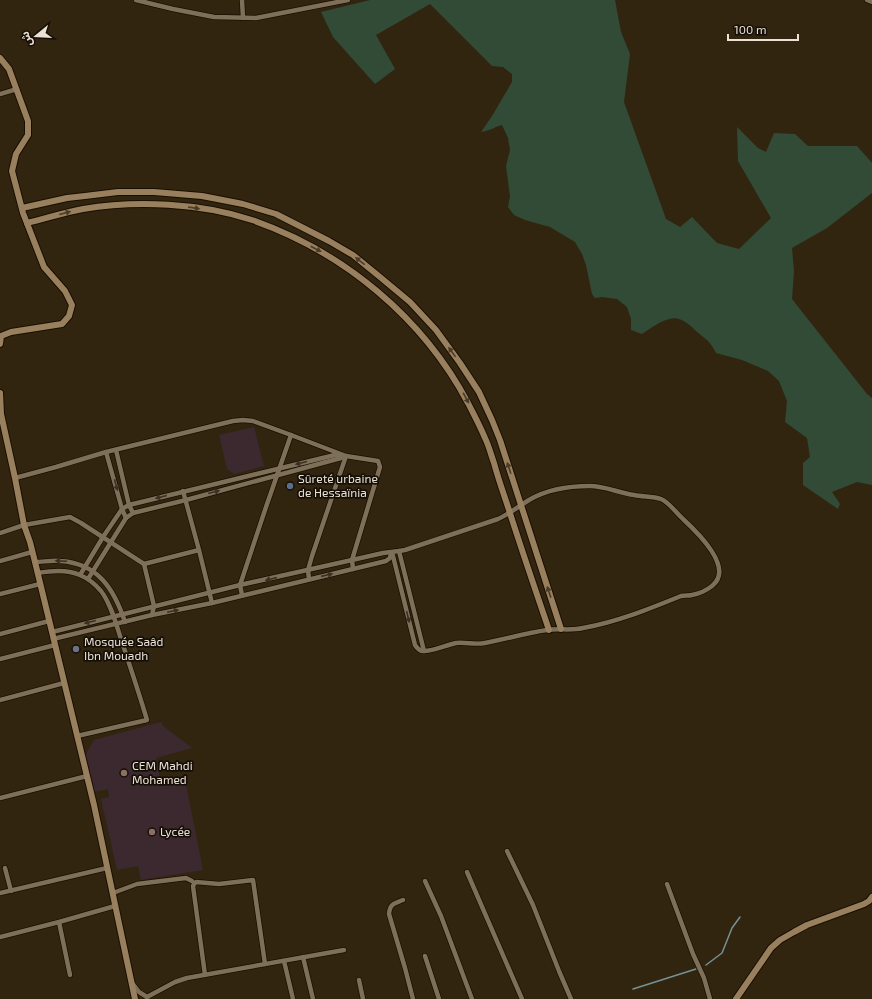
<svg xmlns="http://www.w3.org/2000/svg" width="872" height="999" font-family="'Exo 2','Noto Sans Arabic',sans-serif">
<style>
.education{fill:#3c292f}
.green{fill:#314b36}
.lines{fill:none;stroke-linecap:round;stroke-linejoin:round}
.stream{stroke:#759295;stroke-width:1.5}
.street-casing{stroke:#1a0e00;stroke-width:6}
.secondary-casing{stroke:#1a0e00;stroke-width:8}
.street{stroke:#7e6f58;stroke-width:4.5}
.secondary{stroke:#987f5e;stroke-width:6}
.oneway{fill:#493c2a}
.oneway2{fill:#3a3123}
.service-dot{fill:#5c6f8a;stroke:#150f07;stroke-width:1.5}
.worship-dot{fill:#6b7280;stroke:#150f07;stroke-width:1.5}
.education-dot{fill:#8d6e63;stroke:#150f07;stroke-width:1.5}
.labels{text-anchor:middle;stroke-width:3.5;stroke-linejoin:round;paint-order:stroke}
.poi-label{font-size:12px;fill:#ebe2d5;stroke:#150f07;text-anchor:start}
</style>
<rect width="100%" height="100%" fill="#322510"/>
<!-- education -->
<g class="education">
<polygon points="254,427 264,466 234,474 227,469 219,435"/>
<polygon points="161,722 163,726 192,748 156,758 161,786 185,780 203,870 141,880 138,866 117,870 101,799 109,797 108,789 94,792 85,756 94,740"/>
</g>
<!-- green -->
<path class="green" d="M370 0H615L621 32 630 54 624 102 666 219 680 227 692 217 717 243 739 249 771 218 738 161 737 127 758 148 766 152 774 133 795 134 808 146H857L872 163V193L827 228 792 248 794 271 792 299 867 394 872 398V485L857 482 832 492 840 504 838 509 803 485V463L810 457 807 438 785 422 787 401 779 381 768 371 742 360 716 353C710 341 707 340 697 332 692 327 686 321 679 319 668 315 651 328 642 334L631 330V319L627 307 617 299 602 297 595 298 592 294 586 265 582 254 575 242 550 227 525 220 514 215 508 207 510 196 506 166 510 150 508 138 502 125C495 127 489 131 481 132L492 116 512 82V74L503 67 492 66 430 4 376 35 395 69 375 84 333 37 321 12Z"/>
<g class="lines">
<!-- stream -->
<g class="stream">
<polyline points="706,965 722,953 732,928 740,917"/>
<polyline points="633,989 696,969"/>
</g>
<!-- street casing -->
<g class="street-casing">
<g id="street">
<polyline points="136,0 173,9 214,17 256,18 348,0"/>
<polyline points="242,0 243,18"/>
<polyline points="867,0 872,2"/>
<polyline points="0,94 17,89"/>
<polyline points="116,450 129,505 133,513"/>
<polyline points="106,452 122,509 126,518"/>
<polyline points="15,478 56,467 106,452 233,421 243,420 253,421 291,435 346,456 378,461 380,467 352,560 353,569"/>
<polyline points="183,491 199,550 212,603"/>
<polyline points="0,533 24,525 70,517 81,523 144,564 154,606 152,615"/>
<polyline points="399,551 424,651"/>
<polyline points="0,561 32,552"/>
<path d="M35 562C43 562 52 560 60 561 98 563 114 589 125 622"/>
<polyline points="144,564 199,550"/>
<path d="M37 573C51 571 66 569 80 575 87 578 96 585 101 591 111 604 116 624 121 639 130 666 139 693 147 720L77 736"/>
<polyline points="80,575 103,537 122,509 129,505 339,454 340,458"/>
<polyline points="88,579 126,518 133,513 186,500 341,458"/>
<polyline points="309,579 308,570 312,556 346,456"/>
<polyline points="0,594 40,584"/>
<polyline points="242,595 240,585 266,507 291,435"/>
<path d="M52 632 240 585 352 560 383 553 399 551 405 550 498 519C509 514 518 507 529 500 546 490 569 486 590 486 605 486 619 493 634 495 643 497 653 496 661 499 670 503 676 513 683 519 697 532 735 568 712 586 707 590 698 594 692 595 688 596 685 595 681 596 649 609 617 622 583 628 571 631 559 628 547 630 526 633 506 639 485 643 475 645 466 642 456 643 446 645 432 652 422 651 418 650 417 648 415 645L392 552"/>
<polyline points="0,634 49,621"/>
<polyline points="53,639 152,615 212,603 386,561 390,558 391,553"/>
<polyline points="0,659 55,645"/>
<polyline points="0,700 64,683"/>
<polyline points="0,798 87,776"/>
<polyline points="507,851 533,905 559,971 571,999"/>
<polyline points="5,868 11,891"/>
<polyline points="467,872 522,999"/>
<polyline points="425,881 441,916 472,999"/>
<polyline points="667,884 693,954 704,978 710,999"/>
<polyline points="0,893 107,868"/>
<polyline points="113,893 137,884 186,878 192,881"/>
<path d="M403 900C394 904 390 903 389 914L405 968 413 999"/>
<polyline points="59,922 70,975"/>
<polyline points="0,937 59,922 115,906"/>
<polyline points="425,956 439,999"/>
<polyline points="303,957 313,999"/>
<polyline points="284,961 293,999"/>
<polyline points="205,975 193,886 194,884 196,882 219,884 253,880 265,964"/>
<polyline points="359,980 363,999"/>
<polyline points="133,984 139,992 147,997 147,999"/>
<polyline points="147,997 175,982 187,978 344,950"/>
</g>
</g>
<!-- secondary casing -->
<g class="secondary-casing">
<g id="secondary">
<polyline points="0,58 9,69 28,121 28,135 16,154 12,171 23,213 44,267 65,291 72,305 69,316 62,324 11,332 1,336 0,344"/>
<polyline points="22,208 67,198 85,196 118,192 154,192 202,196 243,204 276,214 329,241 353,255 380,277 410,302 436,330 460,363 479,392 492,420 500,440 561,629"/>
<path d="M27 223C45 219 65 212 83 209 136 200 201 203 252 220 344 252 423 318 468 403 474 415 480 426 485 438 489 446 491 455 494 463 498 478 503 492 508 507 521 548 535 589 549 630"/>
<polyline points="0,393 1,414 15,478 24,525 30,542 35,562 94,805 135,999"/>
<polyline points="736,999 771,948 780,940 794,932 807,925 864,904 869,901 872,897"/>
</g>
</g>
<!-- street -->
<use href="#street" class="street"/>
<!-- secondary -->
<use href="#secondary" class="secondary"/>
</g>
<!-- one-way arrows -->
<defs><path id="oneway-solid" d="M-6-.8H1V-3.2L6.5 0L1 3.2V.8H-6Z"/></defs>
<g class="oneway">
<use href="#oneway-solid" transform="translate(194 208) rotate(9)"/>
<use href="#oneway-solid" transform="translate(65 213) rotate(-15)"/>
<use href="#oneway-solid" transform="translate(316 249) rotate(28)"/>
<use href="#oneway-solid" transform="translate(360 261) rotate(-142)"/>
<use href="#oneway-solid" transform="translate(452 352) rotate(-126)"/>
<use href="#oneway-solid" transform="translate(466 398) rotate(61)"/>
<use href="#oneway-solid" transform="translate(509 468) rotate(-108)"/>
<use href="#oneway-solid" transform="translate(549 592) rotate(-108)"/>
</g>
<g class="oneway2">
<use href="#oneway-solid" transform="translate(301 463) rotate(166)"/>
<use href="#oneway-solid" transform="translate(116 485) rotate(75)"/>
<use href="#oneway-solid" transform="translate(214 492) rotate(-15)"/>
<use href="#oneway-solid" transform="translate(161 497) rotate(166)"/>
<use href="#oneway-solid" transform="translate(61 561) rotate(-177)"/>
<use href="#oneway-solid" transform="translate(327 575) rotate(-13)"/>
<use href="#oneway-solid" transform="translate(271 579) rotate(167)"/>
<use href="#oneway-solid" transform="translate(173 611) rotate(-12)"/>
<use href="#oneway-solid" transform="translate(408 617) rotate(76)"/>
<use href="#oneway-solid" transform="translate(90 622) rotate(166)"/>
</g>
<!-- markers -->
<circle class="service-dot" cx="290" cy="486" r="4"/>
<circle class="worship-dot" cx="76" cy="649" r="4"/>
<g class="education-dot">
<circle cx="124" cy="773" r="4"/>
<circle cx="152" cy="832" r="4"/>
</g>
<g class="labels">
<!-- poi labels -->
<g class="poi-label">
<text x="298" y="483">Sûreté urbaine<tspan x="298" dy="14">de Hessaïnia</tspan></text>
<text x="84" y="646">Mosquée Saâd<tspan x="84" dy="14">Ibn Mouadh</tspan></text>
<text x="132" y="770">CEM Mahdi<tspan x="132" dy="14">Mohamed</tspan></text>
<text x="160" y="836">Lycée</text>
</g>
</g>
<!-- north arrow -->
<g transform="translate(36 36) rotate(252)" stroke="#150f07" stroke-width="3" paint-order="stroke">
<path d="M0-3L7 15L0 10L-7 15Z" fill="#ebe2d5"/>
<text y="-6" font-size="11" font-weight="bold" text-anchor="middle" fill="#ebe2d5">ش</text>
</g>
<!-- scale -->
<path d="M728 34v6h70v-6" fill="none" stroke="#ebe2d5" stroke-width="2"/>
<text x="734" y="34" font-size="12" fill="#ebe2d5" stroke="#150f07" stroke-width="3" paint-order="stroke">100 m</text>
</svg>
